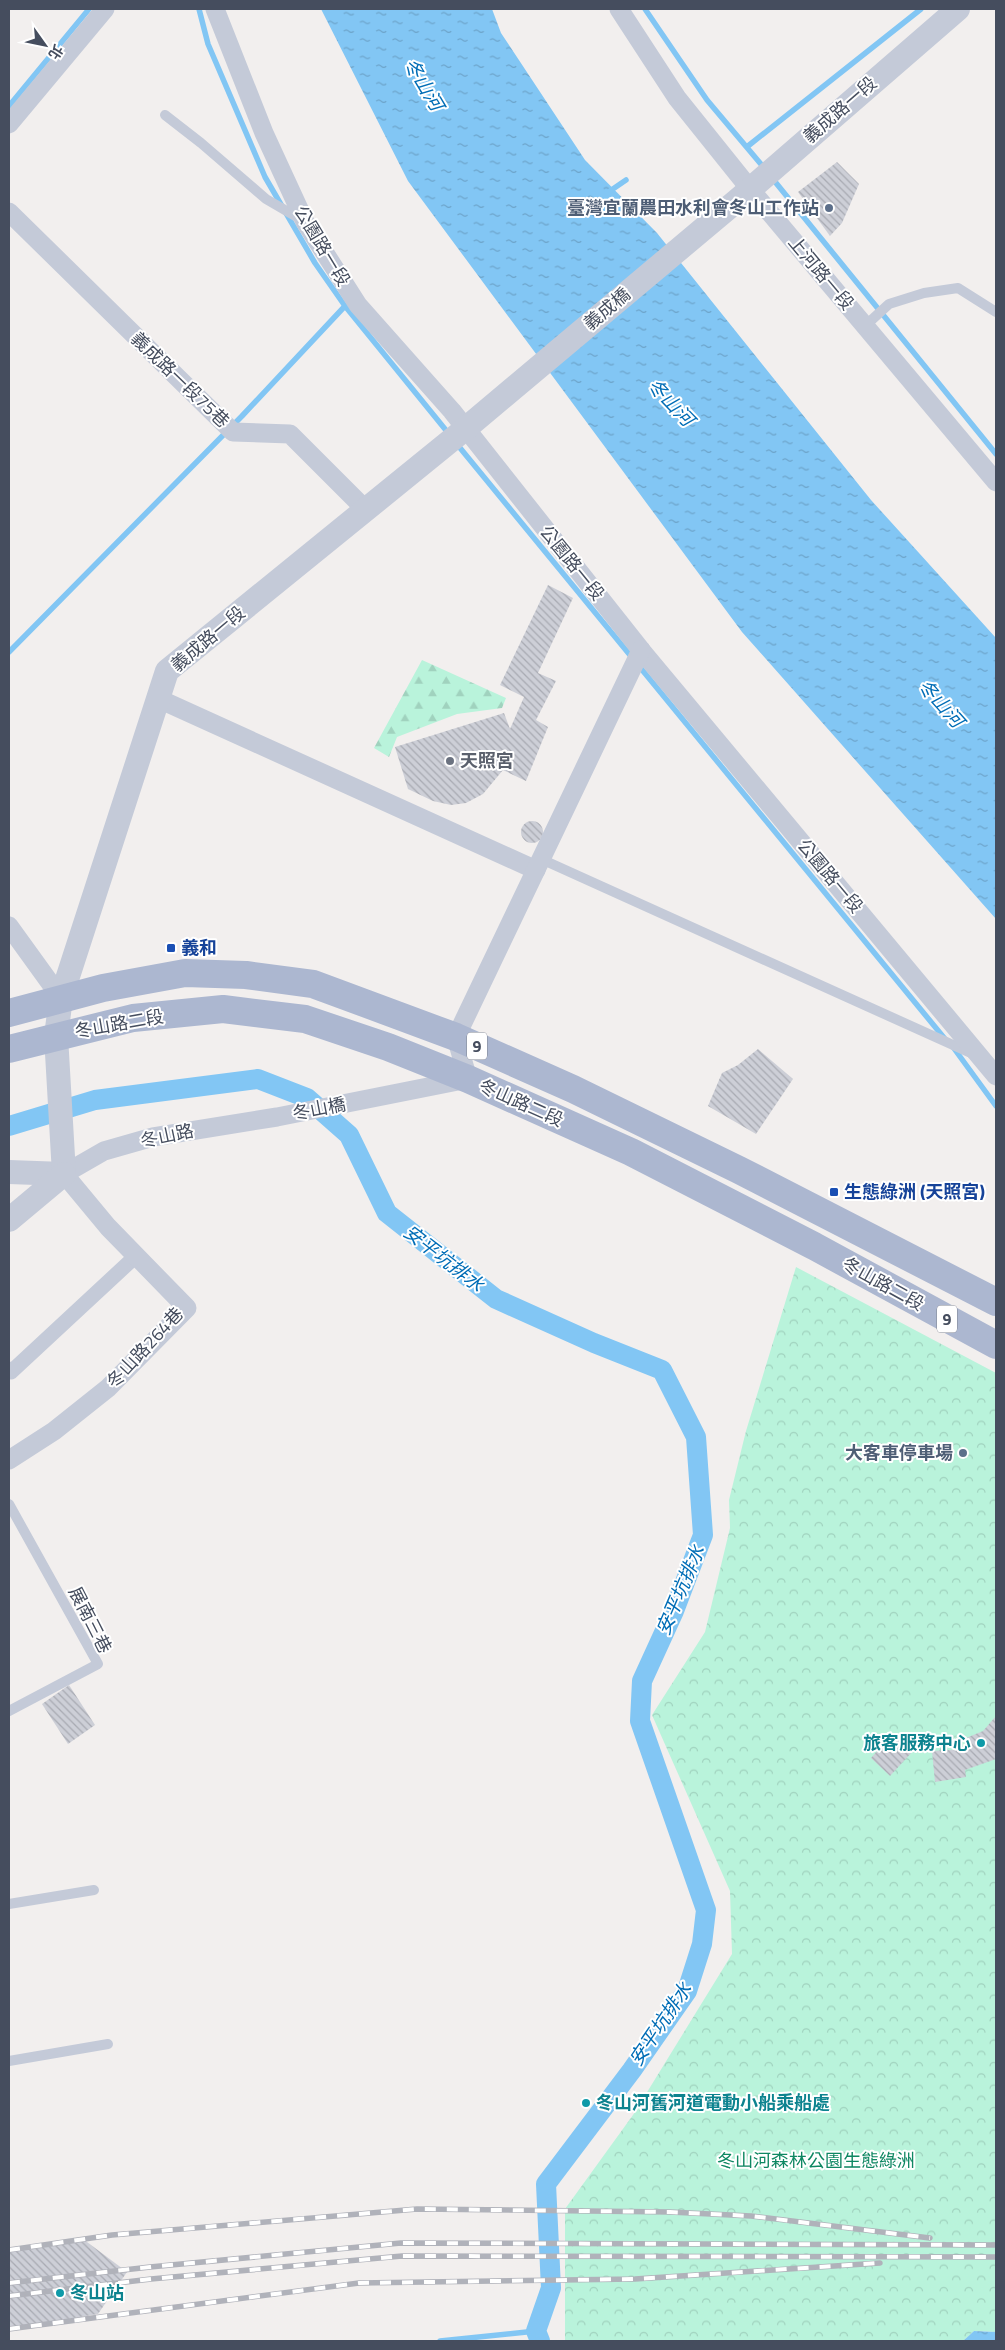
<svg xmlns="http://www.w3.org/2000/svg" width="1005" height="2350" font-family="'Titillium Web','Noto Sans TC',sans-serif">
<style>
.forest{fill:url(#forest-firs)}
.park{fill:url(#park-crowns)}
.water{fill:url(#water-ripples)}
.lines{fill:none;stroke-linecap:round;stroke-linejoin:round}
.stream{stroke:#82c6f4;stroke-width:5.5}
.canal{stroke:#82c6f4;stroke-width:20}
.building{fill:url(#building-back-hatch)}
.service{stroke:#c4cad8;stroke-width:10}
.pedestrian{stroke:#c4cad8;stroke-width:15}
.minor{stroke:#c4cad8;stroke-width:19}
.tertiary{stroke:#c4cad8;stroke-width:24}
.primary{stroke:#acb7d0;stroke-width:28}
.rail-casing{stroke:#b0b2ba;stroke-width:5.5}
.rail{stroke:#fff;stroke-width:4;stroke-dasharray:11;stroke-linecap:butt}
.service-dot{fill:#5c6f8a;stroke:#fff;stroke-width:2}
.worship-dot{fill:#6b7280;stroke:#fff;stroke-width:2}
.transit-dot{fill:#1a4fb4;stroke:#fff;stroke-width:2}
.culture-dot{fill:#0f9aa8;stroke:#fff;stroke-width:2}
.labels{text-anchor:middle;stroke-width:4;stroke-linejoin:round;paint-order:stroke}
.shield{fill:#fff;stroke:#7d828e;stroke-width:1}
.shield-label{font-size:16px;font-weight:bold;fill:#454d5e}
.street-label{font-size:18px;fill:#454d5e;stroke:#fff}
.service-label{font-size:18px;font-weight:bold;fill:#4e5e75;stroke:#fff;text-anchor:end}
.worship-label{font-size:18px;font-weight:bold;fill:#5b616d;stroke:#fff;text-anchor:start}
.transit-label{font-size:18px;font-weight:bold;fill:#164399;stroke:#fff;text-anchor:start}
.culture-label{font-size:18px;font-weight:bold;fill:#0d838f;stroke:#fff;text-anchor:start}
.park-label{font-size:18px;fill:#0e8762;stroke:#fff}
.water-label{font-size:19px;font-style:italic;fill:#006db6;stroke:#fff}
</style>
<defs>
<pattern id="forest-firs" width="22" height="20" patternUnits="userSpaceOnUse" patternTransform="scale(1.25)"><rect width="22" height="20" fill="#b9f3db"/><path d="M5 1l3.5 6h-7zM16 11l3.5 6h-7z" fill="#a0d2be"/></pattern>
<pattern id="park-crowns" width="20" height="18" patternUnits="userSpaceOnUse" patternTransform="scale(1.25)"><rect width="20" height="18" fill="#b9f3db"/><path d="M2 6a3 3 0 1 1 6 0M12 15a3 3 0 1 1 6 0" fill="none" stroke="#a0d2be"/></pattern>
<pattern id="water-ripples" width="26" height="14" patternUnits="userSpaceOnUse" patternTransform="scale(1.25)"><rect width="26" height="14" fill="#82c6f4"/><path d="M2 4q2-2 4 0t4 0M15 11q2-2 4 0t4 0" fill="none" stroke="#6ca3c9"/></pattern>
<pattern id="building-back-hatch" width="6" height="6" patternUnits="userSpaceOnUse" patternTransform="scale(1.25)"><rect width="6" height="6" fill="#cdcfd7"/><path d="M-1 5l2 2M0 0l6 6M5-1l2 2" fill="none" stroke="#a8aab2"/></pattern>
</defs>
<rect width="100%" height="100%" fill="#f2efee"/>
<!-- forest -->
<polygon class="forest" points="422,660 506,698 502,708 457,714 397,737 389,757 374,748"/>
<!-- park -->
<polygon class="park" points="796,1267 996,1373 996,2332 974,2331 963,2341 565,2341 565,2209 633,2115 732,1954 730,1891 652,1715 705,1632 730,1528 729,1500 746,1431"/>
<!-- water -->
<g class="water">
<polygon points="321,9 492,9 501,33 585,160 657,233 871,500 996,638 996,919 742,632 408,181"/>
<polygon points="974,2331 996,2332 996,2341 963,2341"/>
</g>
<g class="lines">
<!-- stream -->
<g class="stream">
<polyline points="199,9 208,44 265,177 315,263 345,306 449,434"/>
<polyline points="645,9 707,100 765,169"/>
<polyline points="9,106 89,9"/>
<polyline points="748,146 921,9"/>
<polyline points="772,178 996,454"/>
<polyline points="607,193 626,180"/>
<polyline points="456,443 945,1039"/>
<polyline points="9,652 242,416 345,306"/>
<polyline points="953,1047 996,1106"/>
<polyline points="440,2341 536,2331"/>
</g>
<!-- canal -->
<polyline class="canal" points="9,1126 95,1100 258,1079 307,1098 349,1135 387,1213 496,1299 594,1343 662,1370 696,1437 703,1535 674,1611 642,1681 640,1721 706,1910 702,1944 687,1991 632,2070 546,2184 551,2288 536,2331 540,2341"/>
</g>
<!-- building -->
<g class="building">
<polygon points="837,162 859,184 842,223 830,236 798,192"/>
<polygon points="548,585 573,598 538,673 556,681 536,720 548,727 526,781 503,770 483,794 466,803 451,805 433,801 408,789 395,747 504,713 510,729 524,697 500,685"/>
<circle cx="532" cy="832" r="11"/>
<polygon points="758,1049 793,1079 756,1134 708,1106 722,1073 738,1065"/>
<polygon points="69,1685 95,1725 68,1744 42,1704"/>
<polygon points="996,1716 996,1759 965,1770 966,1777 935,1782 932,1751 967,1749 966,1738 983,1731"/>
<polygon points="893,1733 913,1751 890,1776 871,1758"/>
<polygon points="83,2239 127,2272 98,2314 9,2329 9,2250"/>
</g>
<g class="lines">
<!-- service -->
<g class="service">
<polyline points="165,115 201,143 266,199 302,220"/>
<polyline points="865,326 889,304 924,293 958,288 996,312"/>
<polyline points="541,859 973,1054"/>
<polyline points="9,1504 98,1664 9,1711"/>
<polyline points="9,1904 94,1890"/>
<polyline points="9,2061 108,2044"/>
</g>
<!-- pedestrian -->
<polyline class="pedestrian" points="9,1369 11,1372 137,1255"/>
<!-- minor -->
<g class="minor">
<polyline points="215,9 264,133 305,222 358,305 452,411 641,650 996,1076"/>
<polyline points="619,9 677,98 750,189 996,482"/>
<polyline points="9,124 105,9"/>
<polyline points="9,212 233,432 290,434 366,510"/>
<polyline points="159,699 536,870"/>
<polyline points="9,926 61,998"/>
<polyline points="9,1460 54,1431 108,1388 187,1308 108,1227 64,1174 104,1151 153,1137 277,1117 468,1079 456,1037 641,650"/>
</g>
<!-- tertiary -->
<g class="tertiary">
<polyline points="9,1172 64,1174"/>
<polyline points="64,1174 56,1036 61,998 167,671 465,429 740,198 958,9"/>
<polyline points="9,1220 64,1174"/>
</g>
<!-- primary -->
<g class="primary">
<polyline points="9,1013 103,988 185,973 246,975 313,984 456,1037 573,1089 739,1170 996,1302"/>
<polyline points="9,1049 133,1018 223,1009 305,1019 388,1047 468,1079 631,1152 814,1246 996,1345"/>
</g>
<!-- rail casing -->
<g class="rail-casing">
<g id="rail">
<polyline points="9,2250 112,2235 417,2209 670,2212 751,2216 930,2238"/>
<polyline points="9,2283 150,2267 401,2243 996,2245"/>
<polyline points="9,2296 151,2279 402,2256 996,2257"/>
<polyline points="9,2329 359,2283 635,2279 880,2263"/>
</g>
</g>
<!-- rail -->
<use href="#rail" class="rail"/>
</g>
<!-- markers -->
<g class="service-dot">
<circle cx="829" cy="208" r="5"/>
<circle cx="963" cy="1453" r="5"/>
</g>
<circle class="worship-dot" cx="450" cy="761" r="5"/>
<g class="transit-dot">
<rect x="166" y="943" width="10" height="10" rx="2.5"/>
<rect x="829" y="1187" width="10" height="10" rx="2.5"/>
</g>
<g class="culture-dot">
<circle cx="981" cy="1743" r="5"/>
<circle cx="586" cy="2103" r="5"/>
<circle cx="60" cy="2293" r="5"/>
</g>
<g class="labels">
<!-- shield labels -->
<g class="shield">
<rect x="467" y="1032.5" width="20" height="27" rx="4"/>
<rect x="937" y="1305.5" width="20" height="27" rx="4"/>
</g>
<g class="shield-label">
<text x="477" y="1052">9</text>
<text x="947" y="1325">9</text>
</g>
<!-- street labels -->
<g class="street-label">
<text transform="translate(840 110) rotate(-41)" y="6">義成路一段</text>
<text transform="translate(322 246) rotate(59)" y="6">公園路一段</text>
<text transform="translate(821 273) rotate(50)" y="6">上河路一段</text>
<text transform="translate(607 309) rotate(-40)" y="6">義成橋</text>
<text transform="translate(180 380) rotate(44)" y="6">義成路一段75巷</text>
<text transform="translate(572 563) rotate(51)" y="6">公園路一段</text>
<text transform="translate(208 639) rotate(-40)" y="6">義成路一段</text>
<text transform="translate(830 876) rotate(50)" y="6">公園路一段</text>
<text transform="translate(119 1024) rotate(-10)" y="6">冬山路二段</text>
<text transform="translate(521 1103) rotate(24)" y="6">冬山路二段</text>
<text transform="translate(319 1109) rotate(-11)" y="6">冬山橋</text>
<text transform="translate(167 1136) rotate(-12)" y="6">冬山路</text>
<text transform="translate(883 1284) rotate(29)" y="6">冬山路二段</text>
<text transform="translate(145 1348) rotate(-47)" y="6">冬山路264巷</text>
<text transform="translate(90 1620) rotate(63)" y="6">展南三巷</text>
</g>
<!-- service labels -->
<g class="service-label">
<text x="819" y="214">臺灣宜蘭農田水利會冬山工作站</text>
<text x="953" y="1459">大客車停車場</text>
</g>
<!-- worship labels -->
<g class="worship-label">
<text x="460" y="767">天照宮</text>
</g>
<!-- transit labels -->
<g class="transit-label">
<text x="181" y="954">義和</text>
<text x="844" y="1198">生態綠洲 (天照宮)</text>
</g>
<!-- culture labels -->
<g class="culture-label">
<text x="971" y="1749" text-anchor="end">旅客服務中心</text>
<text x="596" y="2109">冬山河舊河道電動小船乘船處</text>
<text x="70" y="2299">冬山站</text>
</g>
<!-- park labels -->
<g class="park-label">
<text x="816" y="2167">冬山河森林公園生態綠洲</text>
</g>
<!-- water labels -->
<g class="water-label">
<text transform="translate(424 84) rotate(59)" y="7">冬山河</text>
<text transform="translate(671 402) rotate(46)" y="7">冬山河</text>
<text transform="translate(941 703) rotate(48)" y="7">冬山河</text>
<text transform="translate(444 1258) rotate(38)" y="7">安平坑排水</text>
<text transform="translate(680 1590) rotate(-67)" y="7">安平坑排水</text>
<text transform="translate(660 2024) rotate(-56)" y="7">安平坑排水</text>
</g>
</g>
<!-- border -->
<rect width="1005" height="2350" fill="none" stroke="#454d5e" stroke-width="20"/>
<!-- north arrow -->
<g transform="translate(45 45) rotate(123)" stroke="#ffffff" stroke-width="4" paint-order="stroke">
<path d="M0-4L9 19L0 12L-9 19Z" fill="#454d5e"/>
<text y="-8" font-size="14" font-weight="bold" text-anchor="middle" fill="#454d5e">北</text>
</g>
</svg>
